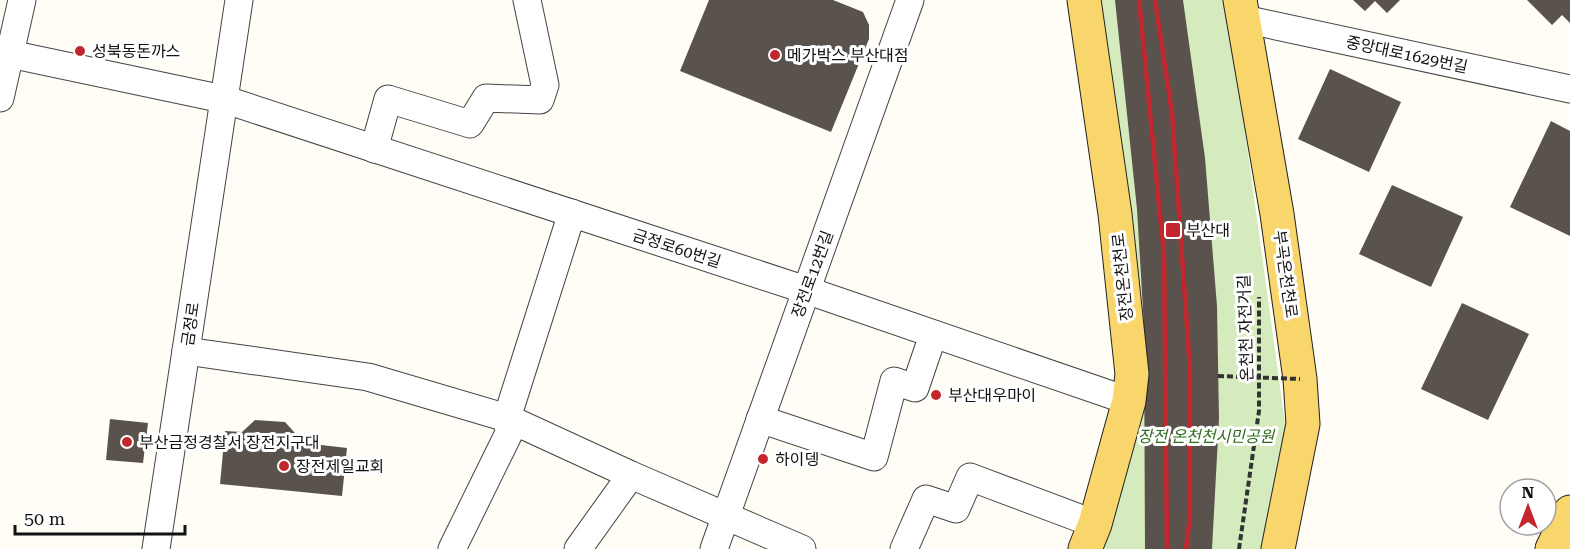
<svg xmlns="http://www.w3.org/2000/svg" width="1570" height="549" font-family="'Roboto Serif','Noto Sans KR',serif">
<style>
.green{fill:#d5ebbd}
.building{fill:#5a524d}
.lines{fill:none;stroke-linecap:round;stroke-linejoin:round}
.minor-casing{stroke:#444;stroke-width:29}
.major-casing{stroke:#222;stroke-width:35}
.path{stroke:#333;stroke-width:4;stroke-dasharray:6 3;stroke-linecap:butt}
.minor{stroke:#fff;stroke-width:27}
.major{stroke:#f9d66b;stroke-width:33}
.rail{stroke:#c4262e;stroke-width:4.5}
.path-bridge{stroke:#333;stroke-width:4;stroke-dasharray:6 3;stroke-linecap:butt}
.poi-dot{fill:#c4262e;stroke:#fff;stroke-width:2}
.labels{text-anchor:middle;stroke-width:6;stroke-linejoin:round;paint-order:stroke}
.poi-label{font-size:16px;fill:#111;stroke:#fff;text-anchor:start}
.street-label{font-size:16px;fill:#111;stroke:#fff}
.park-label{font-size:16px;font-style:italic;fill:#2f6b1f;stroke:#fff}
</style>
<rect width="100%" height="100%" fill="#fffdf5"/>
<!-- green -->
<polygon class="green" points="1092,0 1227,0 1287,438 1261,549 1101,549 1127,429"/>
<!-- building -->
<g class="building">
<polygon points="709,0 833,0 863,12 869,25 869,39 831,132 680,71"/>
<polygon points="1115,0 1183,0 1205,158 1217,306 1219,419 1212,549 1145,549 1144,326 1137,209"/>
<polygon points="1353,0 1400,0 1387,13 1375,1 1365,11"/>
<polygon points="1527,0 1570,0 1570,23 1562,15 1552,25"/>
<polygon points="1330,69 1401,102 1369,172 1298,139"/>
<polygon points="1551,121 1570,131 1570,236 1510,207"/>
<polygon points="1392,185 1463,217 1431,287 1359,254"/>
<polygon points="1462,303 1529,334 1488,420 1421,389"/>
<polygon points="110,419 148,423 143,463 106,460"/>
<polygon points="255,420 285,422 304,443 347,448 342,496 220,484 225,431 242,432"/>
</g>
<g class="lines">
<!-- minor casing -->
<g class="minor-casing">
<g id="minor">
<polyline points="1244,19 1570,89"/>
<polyline points="0,52 223,99 806,290 1129,401"/>
<polyline points="0,98 22,0"/>
<polyline points="374,149 388,99 470,124 486,98 540,100 545,85 527,0"/>
<polyline points="186,351 368,377 507,418 631,475 802,549"/>
<polyline points="760,419 874,457 894,381 915,388 933,335"/>
<polyline points="156,549 239,0"/>
<polyline points="452,549 509,433 507,418 572,213"/>
<polyline points="578,549 631,475"/>
<polyline points="714,549 910,0"/>
<polyline points="904,549 926,499 956,509 970,477 1095,524"/>
</g>
</g>
<!-- major casing -->
<g class="major-casing">
<g id="major">
<polyline points="1084,0 1115,214 1132,374 1129,401 1095,524 1085,549"/>
<polyline points="1240,0 1277,214 1300,379 1303,424 1278,549"/>
<polyline points="1552,549 1570,512"/>
</g>
</g>
<!-- path -->
<polyline class="path" points="1239,549 1259,411 1259,297"/>
<!-- minor -->
<use href="#minor" class="minor"/>
<!-- major -->
<use href="#major" class="major"/>
<!-- rail -->
<g class="rail">
<polyline points="1139,0 1164,255 1167,549"/>
<polyline points="1155,0 1172,113 1190,370 1190,516 1186,549"/>
</g>
<!-- path-bridge -->
<polyline class="path-bridge" points="1218,376 1300,379"/>
</g>
<!-- markers -->
<g class="poi-dot">
<circle cx="80" cy="51" r="6"/>
<circle cx="775" cy="55" r="6"/>
<rect x="1165" y="222" width="16" height="16" rx="3"/>
<circle cx="936" cy="395" r="6"/>
<circle cx="127" cy="442" r="6"/>
<circle cx="763" cy="459" r="6"/>
<circle cx="284" cy="466" r="6"/>
</g>
<g class="labels">
<!-- poi labels -->
<g class="poi-label">
<text x="92" y="57">성북동돈까스</text>
<text x="787" y="61">메가박스 부산대점</text>
<text x="1186" y="236">부산대</text>
<text x="948" y="401">부산대우마이</text>
<text x="139" y="448">부산금정경찰서 장전지구대</text>
<text x="775" y="465">하이뎅</text>
<text x="296" y="472">장전제일교회</text>
</g>
<!-- street labels -->
<g class="street-label">
<text transform="translate(1407 54) rotate(12)" y="6">중앙대로1629번길</text>
<text transform="translate(677 248) rotate(18)" y="6">금정로60번길</text>
<text transform="translate(812 274) rotate(-70)" y="6">장전로12번길</text>
<text transform="translate(1286 274) rotate(82)" y="6">부곡온천천로</text>
<text transform="translate(1122 277) rotate(-96)" y="6">장전온천천로</text>
<text transform="translate(190 324) rotate(-82)" y="6">금정로</text>
<text transform="translate(1245 328) rotate(-92)" y="6">온천천 자전거길</text>
</g>
<!-- park labels -->
<g class="park-label">
<text x="1206" y="442">장전 온천천시민공원</text>
</g>
</g>
<!-- north arrow -->
<g transform="translate(1528 507)"><circle r="28" fill="#ffffff" stroke="#a0a0a0" stroke-width="1.5"/>
<path d="M0-4.5L10 22L0 15L-10 22Z" fill="#c4262e"/>
<text y="-9" font-size="16" font-weight="bold" text-anchor="middle" fill="#111111">N</text>
</g>
<!-- scale -->
<path d="M15 525v9h170v-9" fill="none" stroke="#111111" stroke-width="3"/>
<text x="24" y="525" font-size="18" fill="#111111" stroke="#ffffff" stroke-width="4.5" paint-order="stroke">50 m</text>
</svg>
